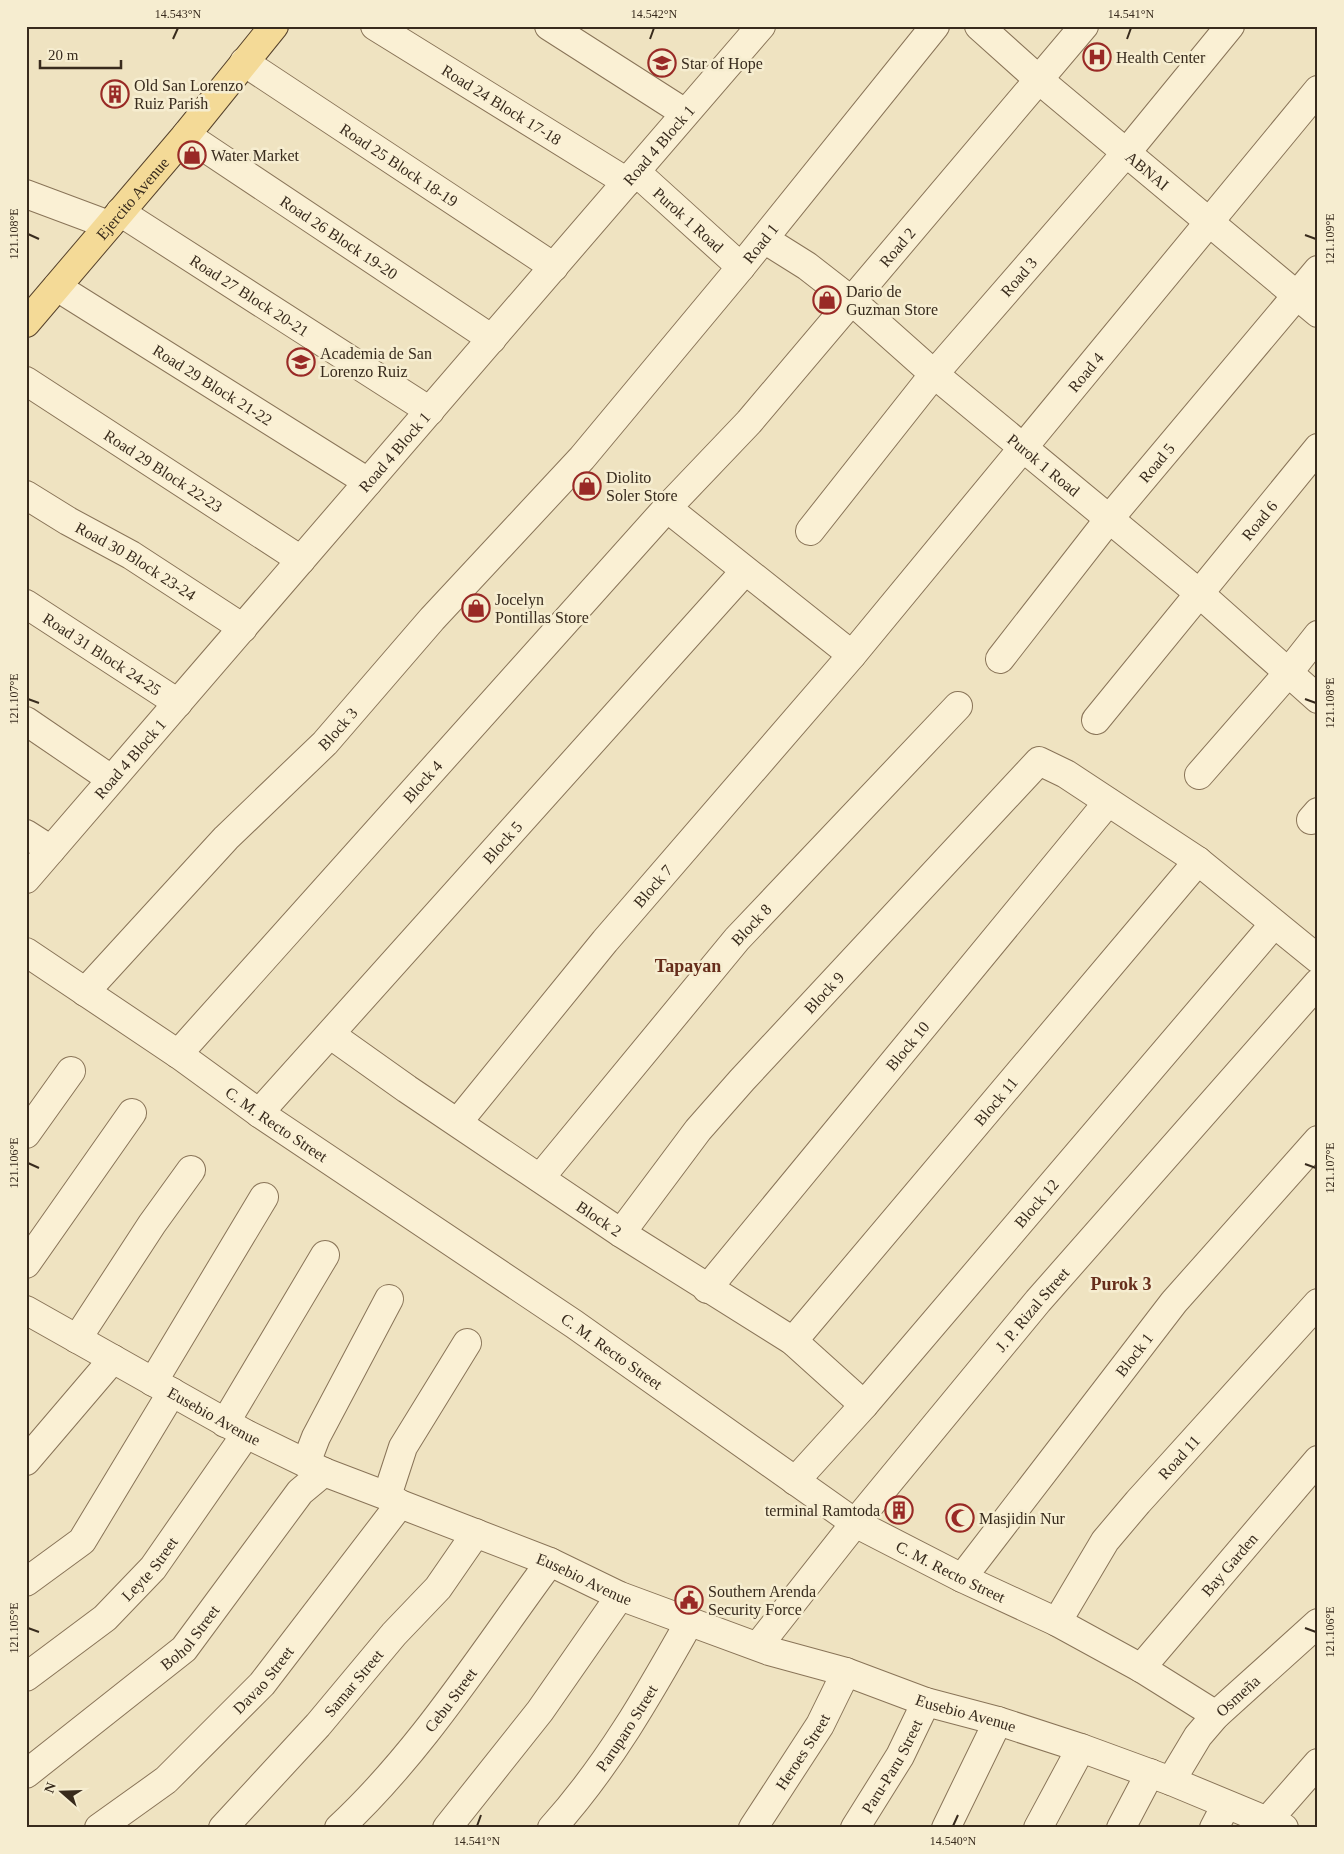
<svg xmlns="http://www.w3.org/2000/svg" width="1344" height="1854" font-family="'Times New Roman',serif">
<style>
.lines{fill:none;stroke-linecap:round;stroke-linejoin:round}
.minor-casing{stroke:#897458;stroke-width:30}
.major-casing{stroke:#56422c;stroke-width:30}
.minor{stroke:#faf0d4;stroke-width:28}
.major{stroke:#f4da97;stroke-width:28}
.ticks{fill:none;stroke:#382b1d;stroke-width:2}
.labels{text-anchor:middle;stroke-width:5;stroke-linejoin:round;paint-order:stroke}
.poi-label{font-size:16px;fill:#382b1d;stroke:#f6edd0;text-anchor:start}
.street-label{font-size:16px;fill:#382b1d;stroke:#f6edd0}
.neighbourhood-label{font-size:18px;font-weight:bold;fill:#662d1b;stroke:#f6edd0}
.neatline{fill:none;stroke:#382b1d;stroke-width:2}
.ticks-label{font-size:12px;text-anchor:middle;fill:#382b1d}
</style>
<rect width="100%" height="100%" fill="#efe3c1"/>
<g class="lines">
<!-- minor casing -->
<g class="minor-casing">
<g id="minor">
<path id="s1" d="M375 26 627 182"/>
<polyline points="549,26 685,113"/>
<path id="s2" d="M979 26 1038 79 1318 313"/>
<path id="s3" d="M244 62 554 267"/>
<path id="s4" d="M186 135 492 339"/>
<path id="s5" d="M636 172 741 267"/>
<polyline points="26,194 109,225"/>
<path id="s6" d="M120 212 430 411"/>
<path id="s7" d="M764 239 807 266 852 301 934 374 1200 594 1318 699"/>
<path id="s8" d="M57 287 368 482"/>
<path id="s9" d="M26 381 301 560"/>
<path id="s10" d="M26 495 68 521 131 555 243 628"/>
<polyline points="667,508 852,655"/>
<path id="s11" d="M810 531 934 374 1126 153 1230 26"/>
<path id="s12" d="M26 604 178 703"/>
<path id="s13" d="M1000 659 1109 519 1318 270"/>
<path id="s14" d="M1096 720 1318 448"/>
<polyline points="26,721 111,779"/>
<polyline points="1199,775 1288,673 1318,635"/>
<polyline points="1311,820 1318,812"/>
<polyline points="26,834 51,850"/>
<path id="s15" d="M26 879 761 26"/>
<path id="s16" d="M26 952 178 1054 259 1113 574 1324 855 1523 962 1578 1057 1622 1141 1668 1216 1715"/>
<path id="s17" d="M85 992 226 838 325 743 432 619 582 458 741 267 935 26"/>
<path id="s18" d="M331 1035 407 1089 621 1233 793 1341 864 1405"/>
<path id="s19" d="M178 1054 667 508 749 422 1084 26"/>
<path id="s20" d="M259 1113 745 571"/>
<path id="s21" d="M458 1122 605 941 852 655 1318 90"/>
<polyline points="26,1134 71,1071"/>
<path id="s22" d="M540 1178 737 939 958 706"/>
<path id="s23" d="M621 1233 698 1130 742 1080 1039 761 1066 774 1198 861 1318 959"/>
<polyline points="26,1264 132,1113"/>
<path id="s24" d="M707 1289 1108 802"/>
<path id="s25" d="M26 1310 246 1434 324 1472 387 1496 400 1504 550 1562 620 1596 769 1651 846 1672 926 1702 998 1721 1081 1748 1171 1781 1284 1828"/>
<polyline points="77,1339 152,1224 191,1170"/>
<path id="s26" d="M793 1341 1198 861"/>
<polyline points="153,1382 264,1197"/>
<polyline points="225,1423 325,1255"/>
<polyline points="26,1461 113,1359"/>
<polyline points="306,1463 316,1437 389,1299"/>
<path id="s27" d="M795 1481 864 1405 1274 924"/>
<polyline points="387,1496 403,1447 467,1343"/>
<path id="s28" d="M962 1578 1174 1302 1318 1140"/>
<polyline points="26,1582 82,1541 172,1392"/>
<path id="s29" d="M1057 1622 1105 1541 1138 1502 1318 1303"/>
<path id="s30" d="M758 1646 855 1523 1038 1301 1318 983"/>
<path id="s31" d="M1141 1668 1318 1460"/>
<path id="s32" d="M26 1677 105 1618 153 1568 246 1434"/>
<path id="s33" d="M26 1774 184 1649 300 1492 324 1472"/>
<path id="s34" d="M1171 1781 1198 1736 1216 1715 1318 1623"/>
<polyline points="1268,1820 1318,1763"/>
<path id="s35" d="M99 1828 166 1780 262 1684 400 1504"/>
<path id="s36" d="M223 1828 318 1725 394 1634 438 1588 476 1533"/>
<path id="s37" d="M339 1828C421 1752 484 1651 550 1562"/>
<polyline points="447,1828 540,1711 620,1596"/>
<path id="s38" d="M552 1828C608 1766 649 1694 690 1621"/>
<path id="s39" d="M753 1828 820 1725 846 1672"/>
<path id="s40" d="M855 1828 900 1756 926 1702"/>
<polyline points="946,1828 998,1721"/>
<polyline points="1038,1828 1081,1748"/>
<polyline points="1121,1828 1150,1773"/>
<polyline points="1214,1828 1226,1805"/>
</g>
</g>
<!-- major casing -->
<g class="major-casing">
<g id="major">
<path id="s41" d="M26 323 186 135 274 26"/>
</g>
</g>
<!-- minor -->
<use href="#minor" class="minor"/>
<!-- major -->
<use href="#major" class="major"/>
</g>
<!-- ticks -->
<path class="ticks" d="M173 39 178 28M650 39 654 28M1127 39 1131 28M28 234 39 239M1305 235 1316 239M28 699 39 703M1305 699 1316 703M28 1163 39 1168M1305 1164 1316 1168M28 1628 39 1632M1305 1628 1316 1632M477 1826 481 1815M953 1826 958 1815"/>
<!-- icons -->
<defs>
<g id="hospital-ring" transform="scale(1.4375)"><circle r="9.5" fill="#f6edd0" stroke="#992a26" stroke-width="1.5"/><path d="M-5-5h3v3.5h4V-5h3V5h-3V1.5h-4V5h-3Z" fill="#992a26"/></g>
<g id="school-ring" transform="scale(1.4375)"><circle r="9.5" fill="#f6edd0" stroke="#992a26" stroke-width="1.5"/><path d="M0-5L7-2L0 1L-7-2ZM-4 1L0 2.5L4 1V4Q0 6-4 4Z" fill="#992a26"/></g>
<g id="building-ring" transform="scale(1.4375)"><circle r="9.5" fill="#f6edd0" stroke="#992a26" stroke-width="1.5"/><path d="M-4-6H4V6H1V3H-1V6H-4ZM-2.5-4.3h1.7v1.8h-1.7ZM.8-4.3h1.7v1.8H.8ZM-2.5-1h1.7V.8h-1.7ZM.8-1h1.7V.8H.8Z" fill="#992a26"/></g>
<g id="shop-ring" transform="scale(1.4375)"><circle r="9.5" fill="#f6edd0" stroke="#992a26" stroke-width="1.5"/><path d="M-5-2.5h2.3a2.7 3.5 0 0 1 5.4 0H5L5.5 6h-11ZM-1.5-2.5h3a1.5 2.3 0 0 0-3 0Z" fill="#992a26"/></g>
<g id="mosque-ring" transform="scale(1.4375)"><circle r="9.5" fill="#f6edd0" stroke="#992a26" stroke-width="1.5"/><path d="M3.5-4.9A6 6 0 1 0 3.5 4.9A5 5 0 1 1 3.5-4.9Z" fill="#992a26"/></g>
<g id="civic-ring" transform="scale(1.4375)"><circle r="9.5" fill="#f6edd0" stroke="#992a26" stroke-width="1.5"/><path d="M-.6-6.5H3V-4.5H.6V-3L4-1V1h2V6H-6V1h2V-1L-.6-3ZM-1.2 2.5V6h2.4V2.5Z" fill="#992a26"/></g>
</defs>
<g fill-rule="evenodd">
<use href="#hospital-ring" x="1097" y="57"/>
<use href="#school-ring" x="662" y="63"/>
<use href="#building-ring" x="115" y="94"/>
<use href="#shop-ring" x="192" y="155"/>
<use href="#shop-ring" x="827" y="300"/>
<use href="#school-ring" x="301" y="362"/>
<use href="#shop-ring" x="587" y="486"/>
<use href="#shop-ring" x="476" y="608"/>
<use href="#building-ring" x="899" y="1510"/>
<use href="#mosque-ring" x="960" y="1518"/>
<use href="#civic-ring" x="689" y="1600"/>
</g>
<g class="labels">
<!-- poi labels -->
<g class="poi-label">
<text x="1116" y="63">Health Center</text>
<text x="681" y="69">Star of Hope</text>
<text x="134" y="91">Old San Lorenzo<tspan x="134" dy="18">Ruiz Parish</tspan></text>
<text x="211" y="161">Water Market</text>
<text x="846" y="297">Dario de<tspan x="846" dy="18">Guzman Store</tspan></text>
<text x="320" y="359">Academia de San<tspan x="320" dy="18">Lorenzo Ruiz</tspan></text>
<text x="606" y="483">Diolito<tspan x="606" dy="18">Soler Store</tspan></text>
<text x="495" y="605">Jocelyn<tspan x="495" dy="18">Pontillas Store</tspan></text>
<text x="880" y="1516" text-anchor="end">terminal Ramtoda</text>
<text x="979" y="1524">Masjidin Nur</text>
<text x="708" y="1597">Southern Arenda<tspan x="708" dy="18">Security Force</tspan></text>
</g>
<!-- street labels -->
<g class="street-label">
<text dy="6" stroke="none"><textPath href="#s1" startOffset="149">Road 24 Block 17-18</textPath></text>
<text dy="6" stroke="none"><textPath href="#s15" startOffset="969">Road 4 Block 1</textPath></text>
<text dy="6" stroke="none"><textPath href="#s3" startOffset="186">Road 25 Block 18-19</textPath></text>
<text dy="6" stroke="none"><textPath href="#s2" startOffset="222">ABNAI</textPath></text>
<text dy="6" stroke="none"><textPath href="#s41" startOffset="164">Ejercito Avenue</textPath></text>
<text dy="6" stroke="none"><textPath href="#s5" startOffset="71">Purok 1 Road</textPath></text>
<text dy="6" stroke="none"><textPath href="#s4" startOffset="184">Road 26 Block 19-20</textPath></text>
<text dy="6" stroke="none"><textPath href="#s17" startOffset="1009">Road 1</textPath></text>
<text dy="6" stroke="none"><textPath href="#s19" startOffset="1081">Road 2</textPath></text>
<text dy="6" stroke="none"><textPath href="#s11" startOffset="329">Road 3</textPath></text>
<text dy="6" stroke="none"><textPath href="#s6" startOffset="154">Road 27 Block 20-21</textPath></text>
<text dy="6" stroke="none"><textPath href="#s21" startOffset="978">Road 4</textPath></text>
<text dy="6" stroke="none"><textPath href="#s8" startOffset="184">Road 29 Block 21-22</textPath></text>
<text dy="6" stroke="none"><textPath href="#s15" startOffset="564">Road 4 Block 1</textPath></text>
<text dy="6" stroke="none"><textPath href="#s13" startOffset="251">Road 5</textPath></text>
<text dy="6" stroke="none"><textPath href="#s7" startOffset="360">Purok 1 Road</textPath></text>
<text dy="6" stroke="none"><textPath href="#s9" startOffset="164">Road 29 Block 22-23</textPath></text>
<text dy="6" stroke="none"><textPath href="#s14" startOffset="258">Road 6</textPath></text>
<text dy="6" stroke="none"><textPath href="#s10" startOffset="128">Road 30 Block 23-24</textPath></text>
<text dy="6" stroke="none"><textPath href="#s12" startOffset="91">Road 31 Block 24-25</textPath></text>
<text dy="6" stroke="none"><textPath href="#s17" startOffset="365">Block 3</textPath></text>
<text dy="6" stroke="none"><textPath href="#s15" startOffset="159">Road 4 Block 1</textPath></text>
<text dy="6" stroke="none"><textPath href="#s19" startOffset="366">Block 4</textPath></text>
<text dy="6" stroke="none"><textPath href="#s20" startOffset="364">Block 5</textPath></text>
<text dy="6" stroke="none"><textPath href="#s21" startOffset="306">Block 7</textPath></text>
<text dy="6" stroke="none"><textPath href="#s22" startOffset="330">Block 8</textPath></text>
<text dy="6" stroke="none"><textPath href="#s23" startOffset="315">Block 9</textPath></text>
<text dy="6" stroke="none"><textPath href="#s24" startOffset="315">Block 10</textPath></text>
<text dy="6" stroke="none"><textPath href="#s26" startOffset="314">Block 11</textPath></text>
<text dy="6" stroke="none"><textPath href="#s16" startOffset="304">C. M. Recto Street</textPath></text>
<text dy="6" stroke="none"><textPath href="#s27" startOffset="368">Block 12</textPath></text>
<text dy="6" stroke="none"><textPath href="#s18" startOffset="325">Block 2</textPath></text>
<text dy="6" stroke="none"><textPath href="#s30" startOffset="434">J. P. Rizal Street</textPath></text>
<text dy="6" stroke="none"><textPath href="#s16" startOffset="709">C. M. Recto Street</textPath></text>
<text dy="6" stroke="none"><textPath href="#s28" startOffset="282">Block 1</textPath></text>
<text dy="6" stroke="none"><textPath href="#s25" startOffset="216">Eusebio Avenue</textPath></text>
<text dy="6" stroke="none"><textPath href="#s29" startOffset="206">Road 11</textPath></text>
<text dy="6" stroke="none"><textPath href="#s31" startOffset="136">Bay Garden</textPath></text>
<text dy="6" stroke="none"><textPath href="#s32" startOffset="165">Leyte Street</textPath></text>
<text dy="6" stroke="none"><textPath href="#s16" startOffset="1114">C. M. Recto Street</textPath></text>
<text dy="6" stroke="none"><textPath href="#s25" startOffset="621">Eusebio Avenue</textPath></text>
<text dy="6" stroke="none"><textPath href="#s33" startOffset="214">Bohol Street</textPath></text>
<text dy="6" stroke="none"><textPath href="#s35" startOffset="222">Davao Street</textPath></text>
<text dy="6" stroke="none"><textPath href="#s36" startOffset="195">Samar Street</textPath></text>
<text dy="6" stroke="none"><textPath href="#s34" startOffset="109">Osmeña</textPath></text>
<text dy="6" stroke="none"><textPath href="#s37" startOffset="170">Cebu Street</textPath></text>
<text dy="6" stroke="none"><textPath href="#s25" startOffset="1026">Eusebio Avenue</textPath></text>
<text dy="6" stroke="none"><textPath href="#s38" startOffset="125">Paruparo Street</textPath></text>
<text dy="6" stroke="none"><textPath href="#s39" startOffset="91">Heroes Street</textPath></text>
<text dy="6" stroke="none"><textPath href="#s40" startOffset="72">Paru-Paru Street</textPath></text>
</g>
<!-- neighbourhood labels -->
<g class="neighbourhood-label">
<text x="688" y="972">Tapayan</text>
<text x="1121" y="1290">Purok 3</text>
</g>
</g>
<!-- border -->
<rect width="1344" height="1854" fill="none" stroke="#f6edd0" stroke-width="55"/>
<!-- north arrow -->
<g transform="translate(62 1792) rotate(290)" stroke="#f6edd0" stroke-width="4" paint-order="stroke">
<path d="M0-4L9 19L0 12L-9 19Z" fill="#382b1d"/>
<text y="-8" font-size="14" font-weight="bold" text-anchor="middle" fill="#382b1d">N</text>
</g>
<!-- scale -->
<path d="M40 60v8h81v-8" fill="none" stroke="#382b1d" stroke-width="2.5"/>
<text x="48" y="60" font-size="15" fill="#382b1d" stroke="#f6edd0" stroke-width="4" paint-order="stroke">20 m</text>
<rect x="28" y="28" width="1288" height="1798" class="neatline"/>
<g class="ticks-label">
<text x="178" y="18">14.543°N</text>
<text x="654" y="18">14.542°N</text>
<text x="1131" y="18">14.541°N</text>
<text transform="translate(14 234) rotate(-90)" y="4">121.108°E</text>
<text transform="translate(1330 239) rotate(-90)" y="4">121.109°E</text>
<text transform="translate(14 699) rotate(-90)" y="4">121.107°E</text>
<text transform="translate(1330 703) rotate(-90)" y="4">121.108°E</text>
<text transform="translate(14 1163) rotate(-90)" y="4">121.106°E</text>
<text transform="translate(1330 1168) rotate(-90)" y="4">121.107°E</text>
<text transform="translate(14 1628) rotate(-90)" y="4">121.105°E</text>
<text transform="translate(1330 1632) rotate(-90)" y="4">121.106°E</text>
<text x="477" y="1845">14.541°N</text>
<text x="953" y="1845">14.540°N</text>
</g>
</svg>
